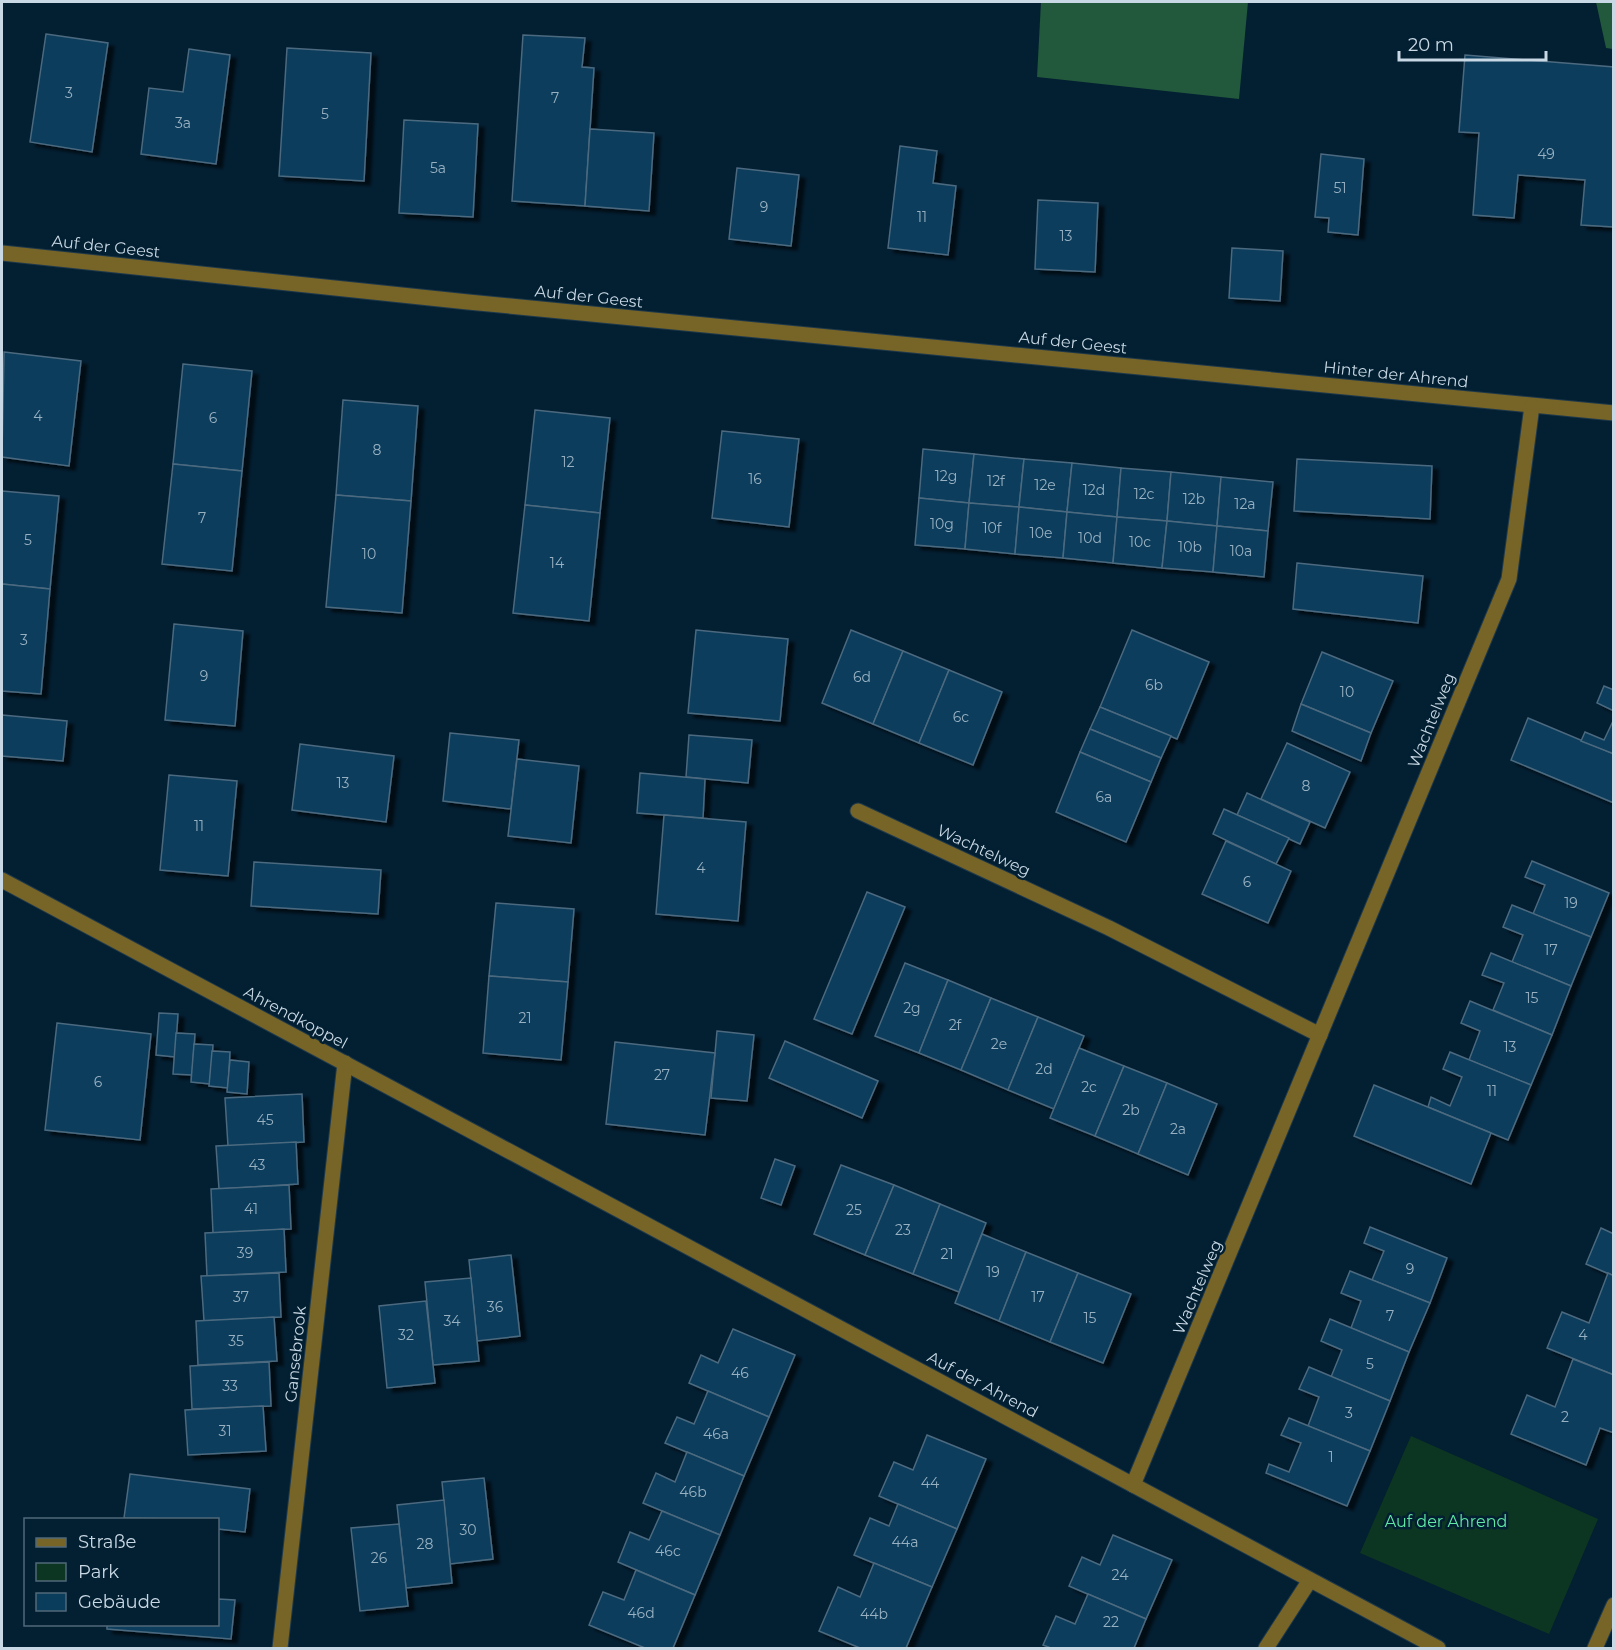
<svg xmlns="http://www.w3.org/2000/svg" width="1615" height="1650" font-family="Montserrat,sans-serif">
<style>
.green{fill:#0d3622}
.forest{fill:#22583c}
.building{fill:#0a3d5c;stroke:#4c697f;stroke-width:1.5;filter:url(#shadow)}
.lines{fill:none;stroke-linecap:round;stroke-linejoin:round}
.minor-casing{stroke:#1f394b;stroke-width:17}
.minor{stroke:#776427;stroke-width:15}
.labels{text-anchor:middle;stroke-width:5;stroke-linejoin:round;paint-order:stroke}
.number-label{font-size:14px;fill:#98b1c2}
.street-label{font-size:16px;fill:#c8d8e4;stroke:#031f32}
.park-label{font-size:16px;fill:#60e8a4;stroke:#031f32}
</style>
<defs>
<filter id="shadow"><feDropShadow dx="6" dy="4" stdDeviation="1.5" flood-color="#0009"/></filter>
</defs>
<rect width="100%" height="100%" fill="#031f32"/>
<!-- green -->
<polygon class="green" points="1411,1436 1598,1519 1549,1634 1360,1553"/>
<!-- forest -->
<g class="forest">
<polygon points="1041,2 1248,2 1239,99 1037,77"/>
<polygon points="1596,2 1613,2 1613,49 1606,48"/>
</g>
<!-- building -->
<g class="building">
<polygon points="46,34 108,43 92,152 30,142"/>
<polygon points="523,35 585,38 582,67 594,68 585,206 512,201"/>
<polygon points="287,48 371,53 364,181 279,176"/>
<polygon points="189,49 230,55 216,164 141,154 149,88 183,92"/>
<polygon points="1465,55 1614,67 1614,227 1581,225 1585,180 1518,175 1514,218 1473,215 1479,133 1459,132"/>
<polygon points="404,120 478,124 473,217 399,213"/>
<polygon points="590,129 654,133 649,211 585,206"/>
<polygon points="900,146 937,151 933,183 956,186 948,255 888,248"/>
<polygon points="1321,154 1364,159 1358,235 1328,232 1329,218 1315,217"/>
<polygon points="737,168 799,175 791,246 729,239"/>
<polygon points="1038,200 1098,203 1095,272 1035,269"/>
<polygon points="1232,248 1283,251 1280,301 1229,298"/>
<polygon points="4,352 81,361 69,466 2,457"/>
<polygon points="183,364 252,371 242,471 173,464"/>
<polygon points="343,400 418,406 411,501 336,495"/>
<polygon points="535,410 610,418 600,513 525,505"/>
<polygon points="722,431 799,439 789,527 712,518"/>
<polygon points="923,449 974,454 969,503 919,498"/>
<polygon points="974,454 1024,459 1019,507 969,503"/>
<polygon points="1024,459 1072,463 1067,512 1019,507"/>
<polygon points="1297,459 1432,466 1430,519 1294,511"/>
<polygon points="1072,463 1121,468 1117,517 1067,512"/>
<polygon points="173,464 242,471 232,571 162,564"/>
<polygon points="1121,468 1171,472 1167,521 1117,517"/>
<polygon points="1171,472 1221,477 1217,526 1167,521"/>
<polygon points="1221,477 1273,482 1268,531 1217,526"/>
<polygon points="2,491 59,496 50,589 2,584"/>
<polygon points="336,495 411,501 402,613 326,607"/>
<polygon points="919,498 969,503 965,549 915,545"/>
<polygon points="969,503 1019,507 1015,554 965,549"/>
<polygon points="525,505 600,513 589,621 513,613"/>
<polygon points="1019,507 1067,512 1063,558 1015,554"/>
<polygon points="1067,512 1117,517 1113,563 1063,558"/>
<polygon points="1117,517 1167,521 1162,568 1113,563"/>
<polygon points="1167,521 1217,526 1213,572 1162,568"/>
<polygon points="1217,526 1268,531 1264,577 1213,572"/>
<polygon points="1297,563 1423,576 1418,623 1293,609"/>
<polygon points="2,584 50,589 41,694 2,691"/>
<polygon points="174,624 243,631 235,726 165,720"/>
<polygon points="696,630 788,639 780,721 688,713"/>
<polygon points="851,630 903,651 873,724 822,703"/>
<polygon points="1132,630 1209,662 1177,739 1100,707"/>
<polygon points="903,651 949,670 919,743 873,724"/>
<polygon points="1322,652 1393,681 1371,733 1301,704"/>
<polygon points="949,670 1002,692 973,765 919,743"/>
<polygon points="1604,686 1614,690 1614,711 1597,703"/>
<polygon points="1301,704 1371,733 1361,761 1292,731"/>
<polygon points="1100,707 1171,736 1161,758 1090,729"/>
<polygon points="2,715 67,721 63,761 2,756"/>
<polygon points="1528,718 1614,754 1614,803 1511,760"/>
<polygon points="1614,719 1614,754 1581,741 1585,732 1604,740"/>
<polygon points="1090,729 1161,758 1151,782 1080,752"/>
<polygon points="450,733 519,740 511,809 443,801"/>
<polygon points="689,735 752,740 748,783 686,777"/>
<polygon points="1287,743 1350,772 1325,828 1261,799"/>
<polygon points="300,744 394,756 386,822 292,810"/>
<polygon points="1080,752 1151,782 1126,842 1056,812"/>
<polygon points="517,759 579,766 571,843 508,836"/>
<polygon points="640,773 705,779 703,818 637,813"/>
<polygon points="169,775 237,781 228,876 160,870"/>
<polygon points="1247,793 1310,822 1300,844 1237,815"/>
<polygon points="1224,809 1289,838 1276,864 1213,834"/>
<polygon points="664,815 746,822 738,921 656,914"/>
<polygon points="1226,841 1291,871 1268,923 1202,894"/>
<polygon points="1532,861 1609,893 1591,937 1533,914 1545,885 1525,877"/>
<polygon points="254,862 381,870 378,914 251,906"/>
<polygon points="867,892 905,907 852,1034 814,1019"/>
<polygon points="496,903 574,909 568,982 489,976"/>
<polygon points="1512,905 1591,937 1571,986 1512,962 1523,935 1503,927"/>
<polygon points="1491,953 1571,986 1552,1035 1493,1010 1504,983 1482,975"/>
<polygon points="905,963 948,980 919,1053 875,1036"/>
<polygon points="489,976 568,982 561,1060 483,1053"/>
<polygon points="948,980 991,998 961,1070 919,1053"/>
<polygon points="991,998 1038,1017 1008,1090 961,1070"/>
<polygon points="1470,1001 1552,1035 1531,1085 1469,1060 1480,1031 1461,1023"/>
<polygon points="159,1013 178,1014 175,1057 156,1055"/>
<polygon points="1038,1017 1084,1036 1054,1109 1008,1090"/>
<polygon points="57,1023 151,1034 140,1140 45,1130"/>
<polygon points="717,1031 754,1035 747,1101 711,1098"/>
<polygon points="176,1033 195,1034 192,1075 173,1074"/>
<polygon points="785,1041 878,1081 862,1118 769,1078"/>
<polygon points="615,1042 715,1053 705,1135 606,1124"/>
<polygon points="194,1044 213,1045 210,1084 191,1082"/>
<polygon points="1079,1048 1124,1066 1095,1136 1050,1118"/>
<polygon points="212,1051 230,1052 228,1088 209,1086"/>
<polygon points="1450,1052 1531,1085 1508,1140 1428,1107 1431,1097 1450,1106 1462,1077 1443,1069"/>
<polygon points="230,1060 249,1062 247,1094 227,1092"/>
<polygon points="1124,1066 1167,1083 1138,1154 1095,1136"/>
<polygon points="1167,1083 1217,1104 1188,1175 1138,1154"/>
<polygon points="1374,1085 1491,1133 1471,1184 1354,1136"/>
<polygon points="302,1094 304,1142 228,1146 225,1098"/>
<polygon points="296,1142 298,1184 219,1189 216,1146"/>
<polygon points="775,1159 795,1166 781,1205 761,1198"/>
<polygon points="841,1165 894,1185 865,1255 814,1234"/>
<polygon points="289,1185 291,1229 213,1233 211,1189"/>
<polygon points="894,1185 940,1204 913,1274 865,1255"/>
<polygon points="940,1204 986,1223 959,1292 913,1274"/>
<polygon points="1370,1227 1447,1258 1430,1303 1372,1280 1384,1251 1364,1243"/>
<polygon points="1601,1228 1614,1234 1614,1276 1586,1264"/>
<polygon points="284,1229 286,1272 207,1276 205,1233"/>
<polygon points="982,1234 1026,1252 999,1321 955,1303"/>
<polygon points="1026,1252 1078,1273 1050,1342 999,1321"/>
<polygon points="511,1255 520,1336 477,1341 469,1260"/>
<polygon points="1350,1271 1430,1303 1409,1352 1351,1328 1361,1301 1341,1293"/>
<polygon points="279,1273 281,1317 204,1321 201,1276"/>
<polygon points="1078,1273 1131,1294 1103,1363 1050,1342"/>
<polygon points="1608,1273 1614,1276 1614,1375 1547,1348 1562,1312 1589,1323"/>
<polygon points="471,1278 479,1361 433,1365 425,1282"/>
<polygon points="426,1301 435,1383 387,1388 379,1306"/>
<polygon points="274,1317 277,1361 198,1365 196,1321"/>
<polygon points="1330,1319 1409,1352 1390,1401 1331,1377 1342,1350 1321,1341"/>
<polygon points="733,1329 795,1355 769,1417 689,1383 701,1355 718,1363"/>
<polygon points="1573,1359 1614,1375 1614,1433 1600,1428 1586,1465 1511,1434 1527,1395 1555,1407"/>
<polygon points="269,1362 271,1406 192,1409 190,1366"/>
<polygon points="1309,1367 1390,1401 1370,1451 1308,1426 1319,1397 1299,1389"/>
<polygon points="708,1391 769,1417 744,1476 665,1443 677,1417 694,1424"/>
<polygon points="263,1406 266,1451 188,1455 185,1410"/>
<polygon points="1289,1418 1370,1451 1347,1506 1266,1473 1269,1464 1289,1472 1301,1443 1281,1435"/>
<polygon points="927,1435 986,1459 957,1529 879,1496 894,1462 913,1470"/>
<polygon points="687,1452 744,1476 720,1535 643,1503 656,1473 675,1482"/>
<polygon points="130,1474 250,1489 245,1532 218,1529 218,1520 124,1518"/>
<polygon points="484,1478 493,1559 450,1564 442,1482"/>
<polygon points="444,1500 452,1583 406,1588 397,1505"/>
<polygon points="898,1504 957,1529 932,1587 854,1555 870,1518 889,1526"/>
<polygon points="662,1511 720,1535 695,1595 618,1562 630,1532 649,1540"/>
<polygon points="399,1524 408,1606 360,1611 351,1528"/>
<polygon points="1113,1535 1172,1560 1146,1619 1069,1586 1082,1557 1100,1565"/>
<polygon points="874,1563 932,1587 906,1648 860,1648 819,1631 838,1587 860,1597"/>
<polygon points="636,1570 695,1595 673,1648 645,1648 589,1625 603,1592 624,1600"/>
<polygon points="1088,1594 1146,1619 1134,1648 1051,1648 1043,1645 1056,1616 1075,1624"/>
<polygon points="218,1599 235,1600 231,1639 107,1629 107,1624 218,1624"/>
</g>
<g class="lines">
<!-- minor casing -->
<g class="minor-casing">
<g id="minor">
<polyline points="2,253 468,302 1614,413"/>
<polyline points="858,811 1109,928 1320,1035"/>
<polyline points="2,880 1438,1648"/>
<polyline points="1133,1485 1509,579 1532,406"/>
<polyline points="280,1648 345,1063"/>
<polyline points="1266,1648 1310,1580"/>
<polyline points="1595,1648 1614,1605"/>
</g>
</g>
<!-- minor -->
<use href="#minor" class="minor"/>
</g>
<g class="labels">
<!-- number labels -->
<g class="number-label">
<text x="69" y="98">3</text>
<text x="555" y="103">7</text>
<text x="325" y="119">5</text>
<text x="183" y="128">3a</text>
<text x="1546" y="159">49</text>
<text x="438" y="173">5a</text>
<text x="1340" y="193">51</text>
<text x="764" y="212">9</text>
<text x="922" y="222">11</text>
<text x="1066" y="241">13</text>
<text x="38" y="421">4</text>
<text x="213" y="423">6</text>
<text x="377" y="455">8</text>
<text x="568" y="467">12</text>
<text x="946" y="481">12g</text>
<text x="755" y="484">16</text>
<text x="996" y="486">12f</text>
<text x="1045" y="490">12e</text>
<text x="1094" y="495">12d</text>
<text x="1144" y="499">12c</text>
<text x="1194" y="504">12b</text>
<text x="1245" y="509">12a</text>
<text x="202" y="523">7</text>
<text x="942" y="529">10g</text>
<text x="992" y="533">10f</text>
<text x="1041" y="538">10e</text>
<text x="1090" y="543">10d</text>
<text x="28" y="545">5</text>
<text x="1140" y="547">10c</text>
<text x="1190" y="552">10b</text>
<text x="1241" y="556">10a</text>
<text x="369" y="559">10</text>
<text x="557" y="568">14</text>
<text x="24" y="645">3</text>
<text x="204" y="681">9</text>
<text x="862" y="682">6d</text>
<text x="1154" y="690">6b</text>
<text x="1347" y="697">10</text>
<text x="961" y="722">6c</text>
<text x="343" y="788">13</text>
<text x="1306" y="791">8</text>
<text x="1104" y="802">6a</text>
<text x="199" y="831">11</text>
<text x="701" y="873">4</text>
<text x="1247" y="887">6</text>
<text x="1571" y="908">19</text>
<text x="1551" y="955">17</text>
<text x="1532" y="1003">15</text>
<text x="912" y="1013">2g</text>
<text x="525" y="1023">21</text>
<text x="955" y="1030">2f</text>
<text x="999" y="1049">2e</text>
<text x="1510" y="1052">13</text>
<text x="1044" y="1074">2d</text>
<text x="662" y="1080">27</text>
<text x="98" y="1087">6</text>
<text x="1089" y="1092">2c</text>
<text x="1492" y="1096">11</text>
<text x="1131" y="1115">2b</text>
<text x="265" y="1125">45</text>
<text x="1178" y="1134">2a</text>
<text x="257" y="1170">43</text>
<text x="251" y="1214">41</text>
<text x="854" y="1215">25</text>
<text x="903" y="1235">23</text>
<text x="245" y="1258">39</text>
<text x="947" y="1259">21</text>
<text x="1410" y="1274">9</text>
<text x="993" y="1277">19</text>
<text x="241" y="1302">37</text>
<text x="1038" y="1302">17</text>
<text x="495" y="1312">36</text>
<text x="1390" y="1321">7</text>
<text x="1090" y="1323">15</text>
<text x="452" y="1326">34</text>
<text x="406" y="1340">32</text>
<text x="1583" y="1340">4</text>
<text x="236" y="1346">35</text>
<text x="1370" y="1369">5</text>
<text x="740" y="1378">46</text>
<text x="230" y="1391">33</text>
<text x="1349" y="1418">3</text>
<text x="1565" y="1422">2</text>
<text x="225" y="1436">31</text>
<text x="716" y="1439">46a</text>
<text x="1331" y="1462">1</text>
<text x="930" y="1488">44</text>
<text x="693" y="1497">46b</text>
<text x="468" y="1535">30</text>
<text x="905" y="1547">44a</text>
<text x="425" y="1549">28</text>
<text x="668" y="1556">46c</text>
<text x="379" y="1563">26</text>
<text x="1120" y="1580">24</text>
<text x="641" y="1618">46d</text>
<text x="874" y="1619">44b</text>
<text x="1111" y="1627">22</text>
</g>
<!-- street labels -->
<g class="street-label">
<text transform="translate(106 246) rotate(6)" y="6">Auf der Geest</text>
<text transform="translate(589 296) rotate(6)" y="6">Auf der Geest</text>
<text transform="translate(1073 342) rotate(6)" y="6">Auf der Geest</text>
<text transform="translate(1396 374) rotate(6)" y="6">Hinter der Ahrend</text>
<text transform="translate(1431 720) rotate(-68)" y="6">Wachtelweg</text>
<text transform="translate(984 850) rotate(25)" y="6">Wachtelweg</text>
<text transform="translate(296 1017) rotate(28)" y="6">Ahrendkoppel</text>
<text transform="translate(1197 1287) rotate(-67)" y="6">Wachtelweg</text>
<text transform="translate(295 1354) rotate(-84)" y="6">Gansebrook</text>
<text transform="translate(983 1384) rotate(28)" y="6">Auf der Ahrend</text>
</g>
<!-- park labels -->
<g class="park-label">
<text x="1446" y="1527">Auf der Ahrend</text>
</g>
</g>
<!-- border -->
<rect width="1615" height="1650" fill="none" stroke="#c8d8e4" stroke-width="6"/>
<!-- legend -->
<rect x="24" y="1518" width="195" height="108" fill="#031f32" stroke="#526979" stroke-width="1.5"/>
<rect x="36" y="1538" width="30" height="9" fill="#776427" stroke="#526979" stroke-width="1.5"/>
<text x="78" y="1548" font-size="18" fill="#c8d8e4">Straße</text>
<rect x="36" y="1563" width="30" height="18" fill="#0d3622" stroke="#526979" stroke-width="1.5"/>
<text x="78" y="1578" font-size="18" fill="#c8d8e4">Park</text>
<rect x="36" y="1593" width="30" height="18" fill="#0a3d5c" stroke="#526979" stroke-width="1.5"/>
<text x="78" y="1608" font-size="18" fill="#c8d8e4">Gebäude</text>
<!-- scale -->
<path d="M1399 51v9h147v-9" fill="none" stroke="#c8d8e4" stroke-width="3"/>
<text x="1408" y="51" font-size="18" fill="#c8d8e4" stroke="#031f32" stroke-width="4.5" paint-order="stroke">20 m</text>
</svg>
